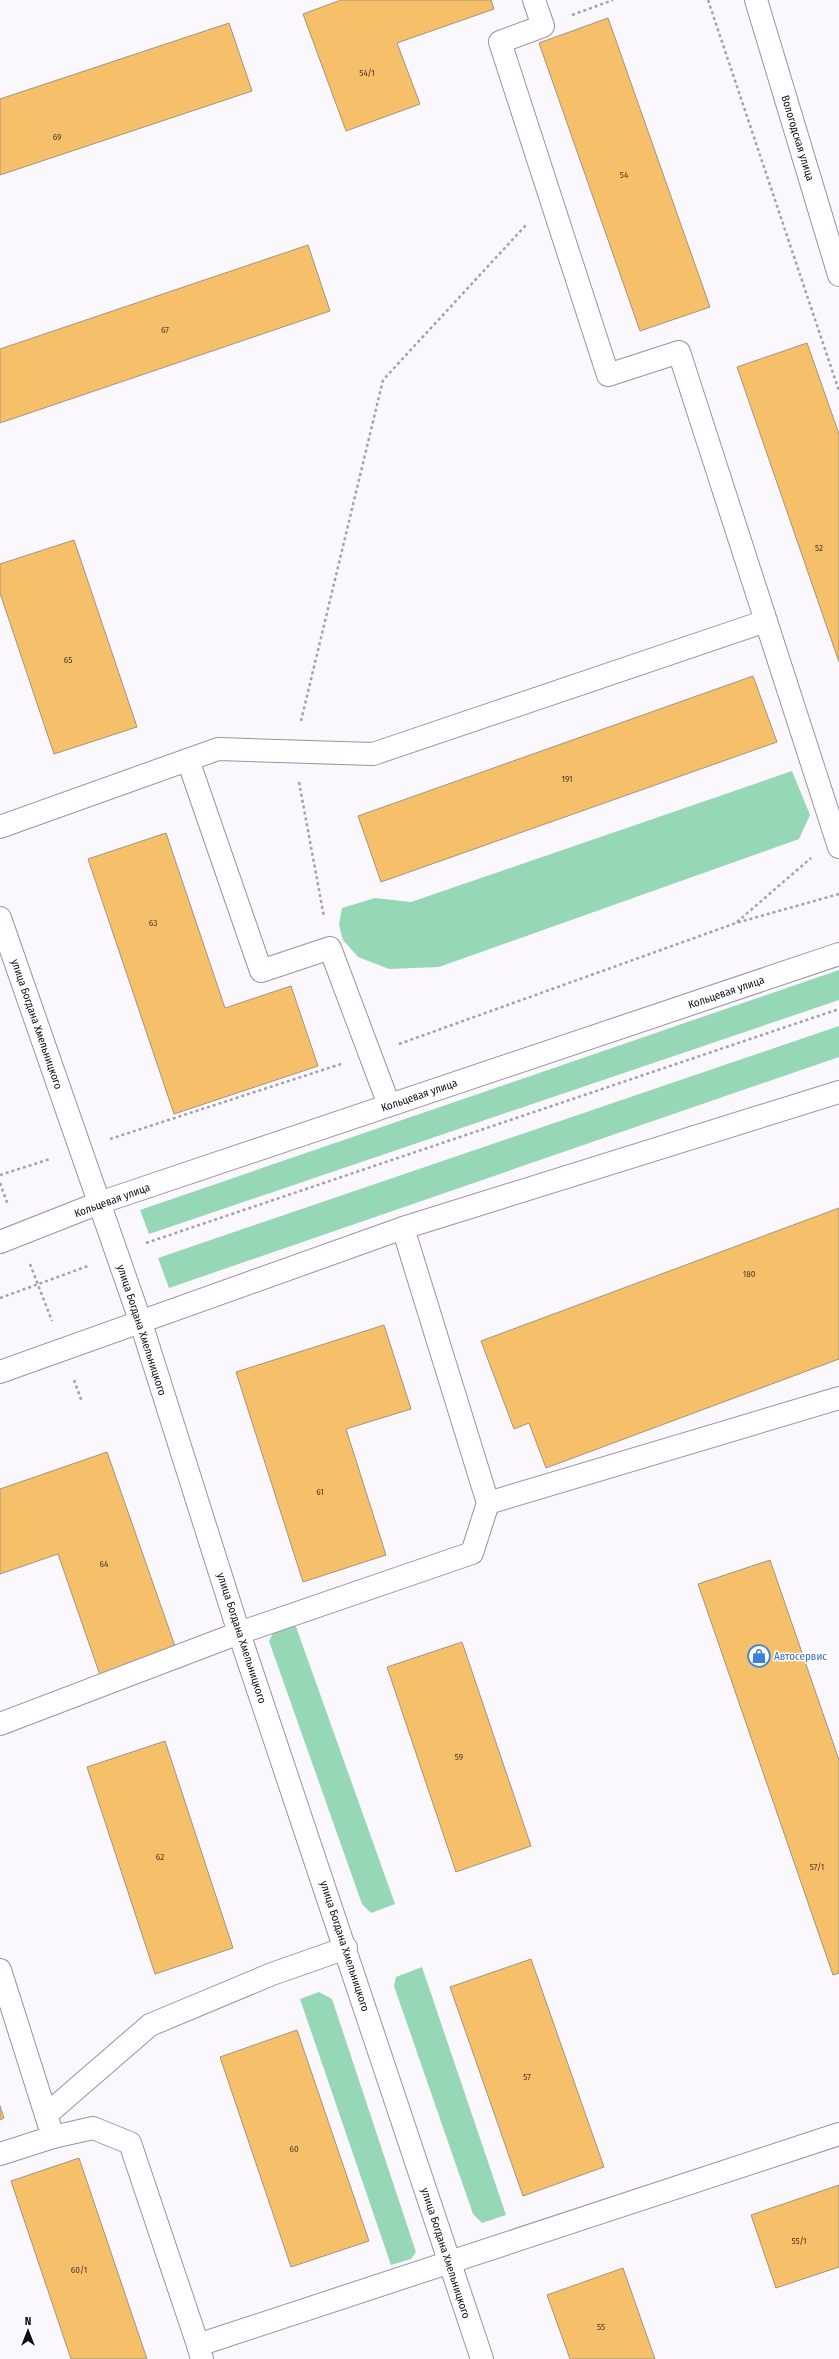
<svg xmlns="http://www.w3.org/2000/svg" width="839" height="2359" font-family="'Fira Sans Condensed',sans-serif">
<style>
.green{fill:#96d7b6}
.building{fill:#f6bf69;stroke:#a3947f}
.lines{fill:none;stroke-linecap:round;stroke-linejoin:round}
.minor-casing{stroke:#9c90a6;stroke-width:24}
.major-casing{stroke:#9c90a6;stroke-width:24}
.path{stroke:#a4a1a7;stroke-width:2.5;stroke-dasharray:3 3;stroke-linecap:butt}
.minor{stroke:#fff;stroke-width:22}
.major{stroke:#fff;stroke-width:22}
.labels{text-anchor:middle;stroke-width:3;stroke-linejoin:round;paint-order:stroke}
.number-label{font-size:9px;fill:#4b3a2b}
.street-label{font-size:11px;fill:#120e16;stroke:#fff}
.shop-label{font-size:11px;fill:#366cbe;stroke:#fff;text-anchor:start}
</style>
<rect width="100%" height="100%" fill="#fbf8fd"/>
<!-- green -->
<g class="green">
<polygon points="792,771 810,815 799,839 439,967 389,969 358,957 343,940 339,925 342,908 375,898 411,902"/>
<polygon points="839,970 839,1000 149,1234 140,1210"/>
<polygon points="839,1026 839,1057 169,1288 158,1258"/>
<polygon points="295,1624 395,1904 371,1913 362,1904 269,1641 273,1633"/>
<polygon points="422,1967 506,2215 482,2223 473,2214 394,1986 396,1977"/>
<polygon points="319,1992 332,1999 416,2252 411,2259 391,2265 300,1999"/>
</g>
<!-- building -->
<g class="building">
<polygon points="341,0 491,0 494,9 397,43 420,104 346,131 303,14"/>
<polygon points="608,18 710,307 640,331 539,43"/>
<polygon points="229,23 252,91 0,175 0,99"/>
<polygon points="308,245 330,311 0,423 0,349"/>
<polygon points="807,343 839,434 839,662 737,367"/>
<polygon points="74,540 137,727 54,754 0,593 0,564"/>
<polygon points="753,676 777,742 381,882 358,816"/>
<polygon points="166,833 225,1008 291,986 318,1066 174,1114 88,859"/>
<polygon points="839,1208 839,1359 546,1468 529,1423 514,1429 481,1341"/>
<polygon points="384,1325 411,1409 346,1429 386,1555 303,1582 236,1372"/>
<polygon points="107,1452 176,1649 100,1675 58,1554 0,1574 0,1489"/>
<polygon points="770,1560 839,1760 839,1973 833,1975 698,1584"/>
<polygon points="462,1642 531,1846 456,1872 387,1667"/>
<polygon points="165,1741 233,1948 155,1974 87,1767"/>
<polygon points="531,1959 604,2167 523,2196 450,1987"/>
<polygon points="297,2030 369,2241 291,2267 220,2057"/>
<polygon points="0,2106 4,2118 0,2120"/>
<polygon points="79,2158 147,2359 71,2359 11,2181"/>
<polygon points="839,2185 839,2267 776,2288 751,2215"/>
<polygon points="623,2268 655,2359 570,2359 547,2295"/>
</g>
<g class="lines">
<!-- minor casing -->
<g class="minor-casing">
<g id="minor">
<polyline points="534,0 543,26 500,42 608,375 679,352 839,847"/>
<polyline points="188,760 261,971 330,948 389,1105"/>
<polyline points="0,827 218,749 373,754 766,621"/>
<polyline points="0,918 140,1320"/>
<polyline points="488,1503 839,1398"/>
<polyline points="0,1724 239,1633 472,1553 488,1503 403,1228"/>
<polyline points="0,1970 53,2137 0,2154"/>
<polyline points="46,2115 150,2025 272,1974 346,1948"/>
<polyline points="53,2137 93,2128 130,2143 198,2345"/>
<polyline points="202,2359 198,2345 839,2134"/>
</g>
</g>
<!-- major casing -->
<g class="major-casing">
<g id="major">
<polyline points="756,0 839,275"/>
<polyline points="0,1242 99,1203 839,954"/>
<polyline points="140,1320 239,1633 482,2359"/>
<polyline points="0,1372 403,1228 839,1092"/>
</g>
</g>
<!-- path -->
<g class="path">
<polyline points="708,0 839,391"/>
<polyline points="572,15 613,0"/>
<polyline points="301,721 383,380 526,225"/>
<polyline points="299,782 324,917"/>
<polyline points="737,922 811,858"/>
<polyline points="399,1044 736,923 839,894"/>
<polyline points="110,1139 341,1064"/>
<polyline points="0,1175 50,1159"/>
<polyline points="0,1183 8,1205"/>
<polyline points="146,1243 839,1009"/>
<polyline points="30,1264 52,1321"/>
<polyline points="0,1298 88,1266"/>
<polyline points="74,1380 82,1402"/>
</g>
<!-- minor -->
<use href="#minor" class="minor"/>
<!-- major -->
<use href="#major" class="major"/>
</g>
<!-- icons -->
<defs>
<g id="shop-ring" transform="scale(1.15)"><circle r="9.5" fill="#fff" stroke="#3f7fe0" stroke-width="1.5"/><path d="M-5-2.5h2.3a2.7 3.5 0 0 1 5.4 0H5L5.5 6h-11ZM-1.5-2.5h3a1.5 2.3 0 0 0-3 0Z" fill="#3f7fe0"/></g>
</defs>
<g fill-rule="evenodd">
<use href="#shop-ring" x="759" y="1656"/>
</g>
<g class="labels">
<!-- number labels -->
<g class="number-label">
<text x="367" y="76">54/1</text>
<text x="57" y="140">69</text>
<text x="624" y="178">54</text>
<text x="165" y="333">67</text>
<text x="819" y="551">52</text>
<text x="68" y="663">65</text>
<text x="567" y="782">191</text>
<text x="153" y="926">63</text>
<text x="749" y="1277">180</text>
<text x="320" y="1495">61</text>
<text x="104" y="1567">64</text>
<text x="459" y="1760">59</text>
<text x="160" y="1860">62</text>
<text x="817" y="1870">57/1</text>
<text x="527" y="2080">57</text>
<text x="294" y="2152">60</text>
<text x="799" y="2244">55/1</text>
<text x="79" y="2273">60/1</text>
<text x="601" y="2330">55</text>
</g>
<!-- street labels -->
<g class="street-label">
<text transform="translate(798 138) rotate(73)" y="4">Вологодская улица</text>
<text transform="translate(726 992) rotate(-19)" y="4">Кольцевая улица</text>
<text transform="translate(37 1024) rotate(71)" y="4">улица Богдана Хмельницкого</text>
<text transform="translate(419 1095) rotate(-19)" y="4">Кольцевая улица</text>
<text transform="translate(112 1200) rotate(-20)" y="4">Кольцевая улица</text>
<text transform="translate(142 1330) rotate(72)" y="4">улица Богдана Хмельницкого</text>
<text transform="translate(242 1638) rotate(72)" y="4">улица Богдана Хмельницкого</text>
<text transform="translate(345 1946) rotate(72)" y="4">улица Богдана Хмельницкого</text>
<text transform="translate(446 2253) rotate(72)" y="4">улица Богдана Хмельницкого</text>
</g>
<!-- shop labels -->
<g class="shop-label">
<text x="774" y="1660">Автосервис</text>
</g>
</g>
<!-- north arrow -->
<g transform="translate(28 2331)" stroke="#ffffff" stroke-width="3" paint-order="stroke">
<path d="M0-3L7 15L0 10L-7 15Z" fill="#120e16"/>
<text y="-6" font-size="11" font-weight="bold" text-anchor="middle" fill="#120e16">N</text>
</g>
</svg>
